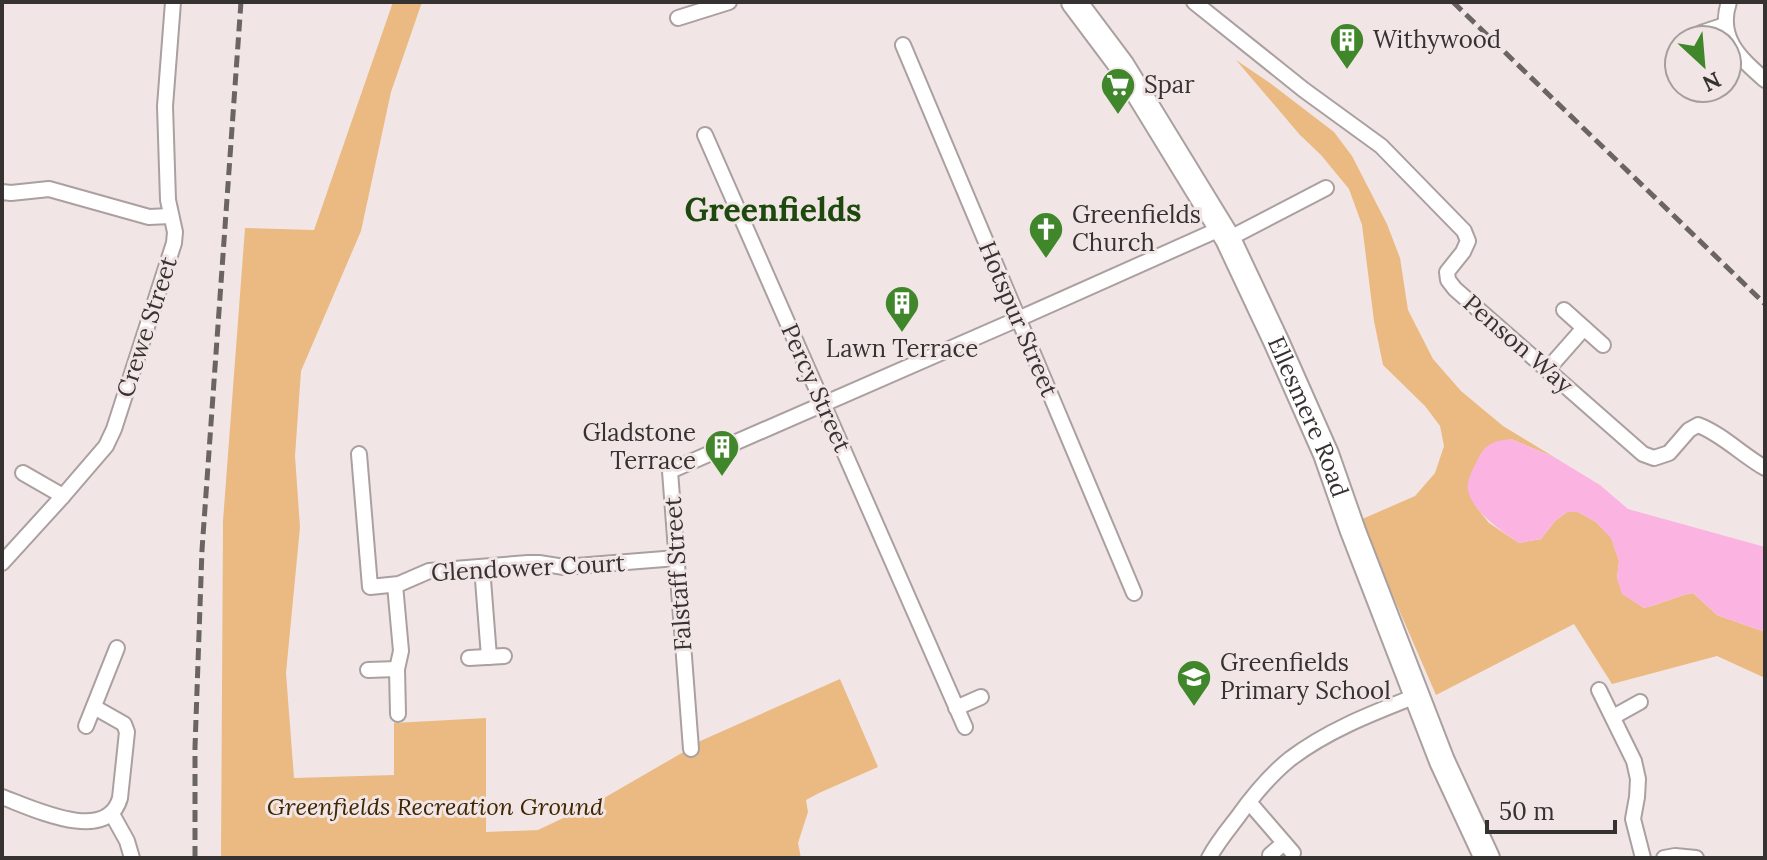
<svg xmlns="http://www.w3.org/2000/svg" width="1767" height="860" font-family="Lora,serif">
<style>
.green{fill:#eaba82}
.water{fill:#fbb4e2}
.lines{fill:none;stroke-linecap:round;stroke-linejoin:round}
.street-casing{stroke:#aaa09f;stroke-width:18}
.primary-casing{stroke:#aaa09f;stroke-width:28}
.street{stroke:#fff;stroke-width:14}
.primary{stroke:#fff;stroke-width:24}
.rail{stroke:#6a6463;stroke-width:5;stroke-dasharray:12 6;stroke-linecap:butt}
.labels{text-anchor:middle;stroke-width:6;stroke-linejoin:round;paint-order:stroke}
.poi-label{font-size:24px;fill:#363231;stroke:#f1e6e5;text-anchor:start}
.street-label{font-size:24px;fill:#363231;stroke:#f1e6e5}
.park-label{font-size:24px;font-style:italic;fill:#3f2601;stroke:#f1e6e5}
.district-label{font-size:32px;font-weight:bold;fill:#1d490e;stroke:#f1e6e5}
</style>
<rect width="100%" height="100%" fill="#f1e6e5"/>
<!-- green -->
<g class="green">
<polygon points="393,2 422,2 391,92 361,231 301,371 295,456 300,527 286,673 294,778 394,775 394,723 486,718 486,832 538,830 597,802 687,750 691,749 698,742 840,679 878,767 819,793 806,800 808,812 798,843 801,858 221,858 223,521 245,228 314,230"/>
<path d="M1236 60 1270 83 1334 132 1352 156 1387 224 1400 258 1408 310 1433 359 1461 391 1503 426 1554 457 1511 439 1477 508 1489 523 1519 543 1541 539 1555 521 1567 512H1578L1596 522 1611 537 1619 561 1617 578 1623 594 1644 608C1661 604 1676 596 1693 593L1717 615 1765 632V678L1717 656 1612 684 1574 624 1436 695 1360 520 1415 496 1435 473 1444 446 1440 426 1425 406 1383 365 1374 321 1362 225 1349 189 1321 155 1300 135Z"/>
</g>
<!-- water -->
<path class="water" d="M1511 439 1554 457 1600 485 1628 509 1765 547V632L1717 615 1693 593C1676 596 1661 604 1644 608L1622 594 1617 578 1619 561 1611 538 1596 522 1578 512H1567L1555 521 1541 539 1519 543C1502 531 1472 512 1468 490 1466 481 1473 469 1477 461 1485 443 1494 441 1511 439Z"/>
<g class="lines">
<!-- street casing -->
<g class="street-casing">
<g id="street">
<path d="M1194 2 1304 90 1381 146 1464 231 1468 241 1463 252 1447 272 1448 280 1455 289 1643 454 1654 458 1669 453 1689 430 1698 425C1722 434 1742 455 1765 468"/>
<path d="M1729 2C1717 38 1740 58 1765 80"/>
<polyline points="678,18 729,2"/>
<polyline points="1690,40 1701,33 1725,25"/>
<polyline points="903,45 1134,593"/>
<polyline points="705,135 965,727"/>
<polyline points="2,192 11,193 49,189 149,217 170,216"/>
<polyline points="1228,239 1326,188"/>
<polyline points="1564,310 1603,345"/>
<polyline points="1547,370 1584,328"/>
<polyline points="359,454 370,587 399,584 429,571 528,563 539,563 564,567 677,558"/>
<polyline points="23,473 63,496"/>
<polyline points="2,563 63,496 106,446 114,429 174,243 175,232 168,200 165,106 173,2"/>
<polyline points="482,567 489,657"/>
<polyline points="395,585 401,651 397,669 398,714"/>
<polyline points="469,658 504,656"/>
<polyline points="368,670 397,669"/>
<polyline points="1599,690 1634,761 1638,779 1637,797 1633,819 1643,858"/>
<polyline points="956,708 981,697"/>
<polyline points="1613,717 1640,702"/>
<polyline points="86,726 117,648"/>
<polyline points="691,749 670,471 1018,319 1222,228"/>
<path d="M2 797C32 808 107 845 120 798L127 732 124 724 94 707"/>
<polyline points="1249,802 1293,853"/>
<polyline points="112,814 127,841 132,858"/>
<polyline points="1270,855 1284,843"/>
<path d="M1209 858C1217 843 1227 831 1237 818 1252 797 1270 775 1290 759 1328 730 1373 713 1416 696"/>
<polyline points="1664,858 1675,856 1696,858"/>
</g>
</g>
<!-- primary casing -->
<g class="primary-casing">
<g id="primary">
<path id="s1" d="M1074 2 1122 66 1228 239 1276 341 1326 454 1353 531 1442 761 1487 858"/>
</g>
</g>
<!-- street -->
<use href="#street" class="street"/>
<!-- primary -->
<use href="#primary" class="primary"/>
<!-- rail -->
<g class="rail">
<polyline points="1453,2 1765,304"/>
<polyline points="195,858 195,747 202,550 241,2"/>
</g>
</g>
<!-- icons -->
<defs>
<g id="building-pin" transform="scale(1.8)"><path d="M0 17L-7.5 6A9.5 9.5 0 1 1 7.5 6Z" fill="#40862a" stroke="#f1e6e5"/><path d="M-4-6H4V6H1V3H-1V6H-4ZM-2.5-4.3h1.7v1.8h-1.7ZM.8-4.3h1.7v1.8H.8ZM-2.5-1h1.7V.8h-1.7ZM.8-1h1.7V.8H.8Z" fill="#fff"/></g>
<g id="supermarket-pin" transform="scale(1.8)"><path d="M0 17L-7.5 6A9.5 9.5 0 1 1 7.5 6Z" fill="#40862a" stroke="#f1e6e5"/><path d="M-6-5.5h2.5l.6 2H6L4.5 2H-2.5L-4.4-4H-6ZM-1.5 3.2a1.3 1.3 0 1 0 .1 0ZM3 3.2a1.3 1.3 0 1 0 .1 0Z" fill="#fff"/></g>
<g id="church-pin" transform="scale(1.8)"><path d="M0 17L-7.5 6A9.5 9.5 0 1 1 7.5 6Z" fill="#40862a" stroke="#f1e6e5"/><path d="M-1.2-6h2.4v3.5h3.3v2.4h-3.3V6h-2.4V-.1h-3.3v-2.4h3.3Z" fill="#fff"/></g>
<g id="school-pin" transform="scale(1.8)"><path d="M0 17L-7.5 6A9.5 9.5 0 1 1 7.5 6Z" fill="#40862a" stroke="#f1e6e5"/><path d="M0-5L7-2L0 1L-7-2ZM-4 1L0 2.5L4 1V4Q0 6-4 4Z" fill="#fff"/></g>
</defs>
<g fill-rule="evenodd">
<use href="#building-pin" x="1347" y="40"/>
<use href="#supermarket-pin" x="1118" y="85"/>
<use href="#church-pin" x="1046" y="229"/>
<use href="#building-pin" x="902" y="303"/>
<use href="#building-pin" x="722" y="447"/>
<use href="#school-pin" x="1194" y="677"/>
</g>
<g class="labels">
<!-- poi labels -->
<g class="poi-label">
<text x="1373" y="48">Withywood</text>
<text x="1144" y="93">Spar</text>
<text x="1072" y="223">Greenfields<tspan x="1072" dy="28">Church</tspan></text>
<text x="902" y="357" text-anchor="middle">Lawn Terrace</text>
<text x="696" y="441" text-anchor="end">Gladstone<tspan x="696" dy="28">Terrace</tspan></text>
<text x="1220" y="671">Greenfields<tspan x="1220" dy="28">Primary School</tspan></text>
</g>
<!-- street labels -->
<g class="street-label">
<text transform="translate(1018 319) rotate(67)" y="8">Hotspur Street</text>
<text transform="translate(147 327) rotate(-72)" y="8">Crewe Street</text>
<text transform="translate(1518 344) rotate(41)" y="8">Penson Way</text>
<text transform="translate(816 388) rotate(66)" y="8">Percy Street</text>
<text dy="8" stroke="none"><textPath href="#s1" startOffset="478">Ellesmere Road</textPath></text>
<text transform="translate(528 568) rotate(-3)" y="8">Glendower Court</text>
<text transform="translate(678 574) rotate(-94)" y="8">Falstaff Street</text>
</g>
<!-- park labels -->
<g class="park-label">
<text x="435" y="815">Greenfields Recreation Ground</text>
</g>
<!-- district labels -->
<g class="district-label">
<text x="773" y="221">Greenfields</text>
</g>
</g>
<!-- border -->
<rect width="1767" height="860" fill="none" stroke="#363231" stroke-width="8"/>
<!-- north arrow -->
<g transform="translate(1703 64) rotate(154)"><circle r="38" fill="#f1e6e5" stroke="#a69e9d" stroke-width="2"/>
<path d="M0-6L14 30L0 20L-14 30Z" fill="#40862a"/>
<text y="-12" font-size="22" font-weight="bold" text-anchor="middle" fill="#363231">N</text>
</g>
<!-- scale -->
<path d="M1487 820v12h128v-12" fill="none" stroke="#363231" stroke-width="4"/>
<text x="1499" y="820" font-size="24" fill="#363231" stroke="#f1e6e5" stroke-width="6" paint-order="stroke">50 m</text>
</svg>
